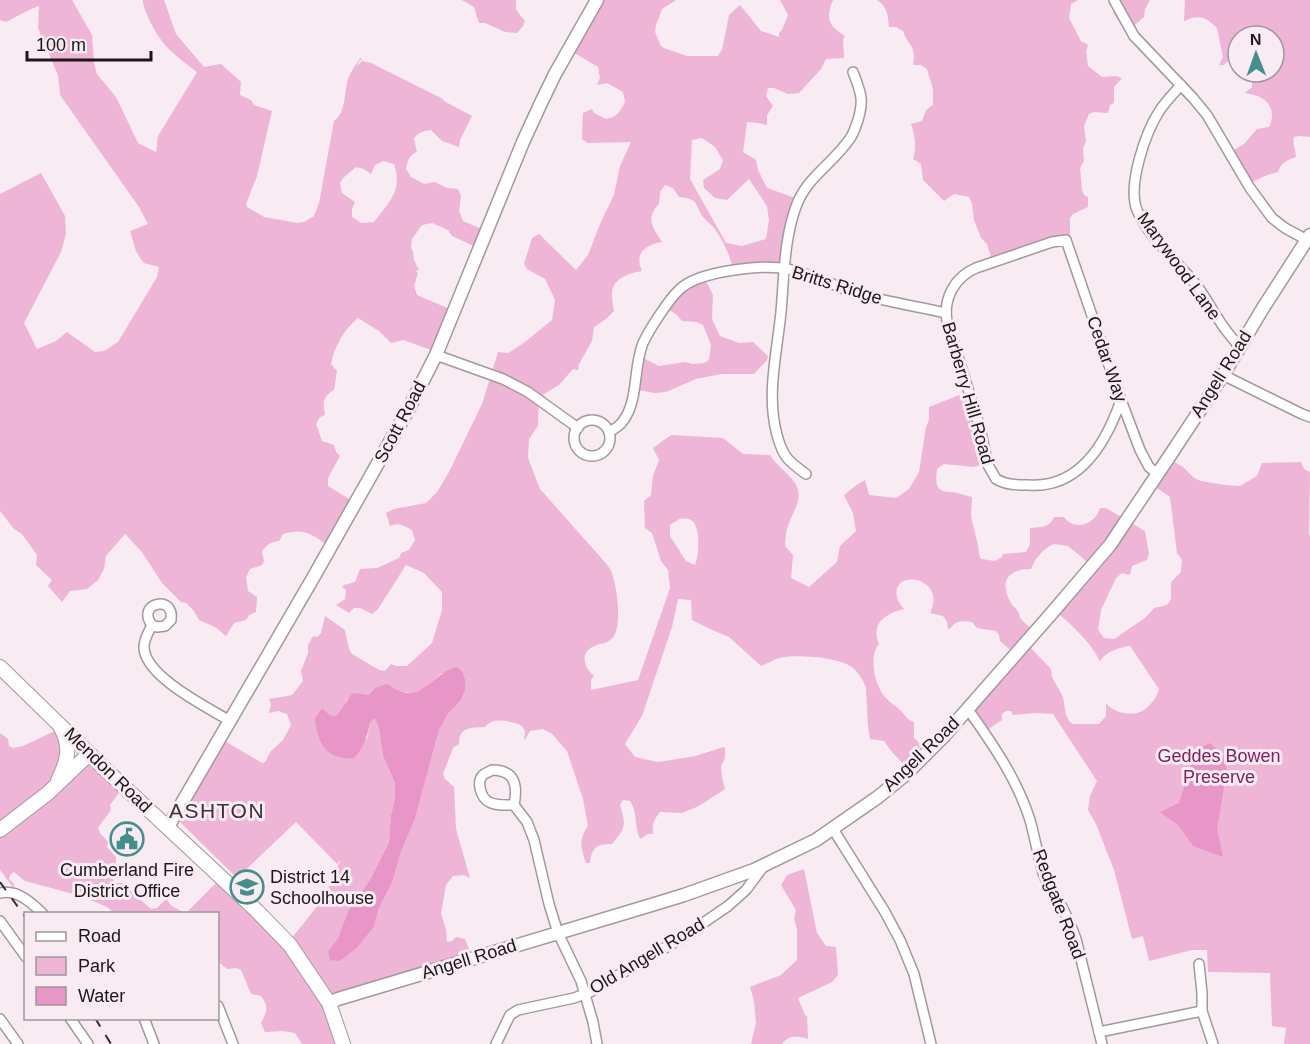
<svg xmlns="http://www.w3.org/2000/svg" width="1310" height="1044" font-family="Helvetica,sans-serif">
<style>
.green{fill:#eeb5d7;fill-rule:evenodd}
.water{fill:#e896c8}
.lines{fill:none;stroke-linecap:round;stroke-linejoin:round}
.street-casing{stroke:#a3989e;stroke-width:12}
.secondary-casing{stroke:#a3989e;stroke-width:15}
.primary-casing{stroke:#a3989e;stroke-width:16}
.street{stroke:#fff;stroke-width:9}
.secondary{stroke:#fff;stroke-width:12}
.primary{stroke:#fff;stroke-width:14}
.rail{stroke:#322d30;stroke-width:2;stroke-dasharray:10 10;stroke-linecap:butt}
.labels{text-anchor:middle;stroke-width:6;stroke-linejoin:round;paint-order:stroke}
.street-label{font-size:18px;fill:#1c171a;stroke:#f8ebf2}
.park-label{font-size:18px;fill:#7e2061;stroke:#f8ebf2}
.poi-label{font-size:18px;fill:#1c171a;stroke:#f8ebf2}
.quarter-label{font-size:21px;letter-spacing:1.5px;fill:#3a3136;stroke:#f8ebf2}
</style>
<rect width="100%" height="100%" fill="#f8ebf2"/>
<!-- green -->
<g class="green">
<path d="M0 0H72L92 35 94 63 97 74 116 97 138 143 156 152 158 136 197 72C187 64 175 56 167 47 158 38 143 12 143 0H164L176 34 204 67 221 64 241 82 240 95 251 100 254 105 272 111 257 176 246 204 247 207 264 217 297 223 304 222 314 216 319 203 334 121C346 113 344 93 348 79 350 72 356 65 360 58L362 59 359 61 357 66 362 61 371 63 443 99 444 101 472 116 460 140 459 147 442 141 431 130C423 131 418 132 414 139L417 152C409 155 407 162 406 169L411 177 424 184 435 182 447 188 458 189 461 196 459 211 463 221 484 230 476 247 452 236 448 230 432 223 422 225 412 239 411 247 413 252 414 260 419 270 415 271 418 273 414 286 417 295 452 310 434 351 403 340 391 343 379 331 358 318C344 329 334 347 331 364L337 371 334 390C322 397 323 403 325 415L320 417 316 424 322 441 334 445 336 452 340 456 328 478V486L354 502 330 547C313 535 305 527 283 534L279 541C270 542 266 545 262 552L264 561 262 565 250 569 246 577 248 591 257 597 256 612 249 615 246 620 234 623 226 636 215 627 199 620 194 611 186 603 181 602 162 583 142 552 125 534 106 556 104 569 98 580 87 589 70 591 62 602 48 586 52 580 36 565 37 555 22 534 14 529 0 511V194L41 173 65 216 66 234 61 252 24 323 37 349 56 341 67 332 95 352 104 351 118 342 157 277 159 267 144 263 140 258 136 251 130 231 148 224 139 207 60 95 58 75 38 28 39 6 29 10 6 22 0 20ZM383 161 394 164C403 191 389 202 374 222L361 223 352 217V209L355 202 342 193 340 183 343 178 356 167 364 169 371 174 375 165Z"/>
<polygon points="462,0 516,0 516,10 525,21 523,26 517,33 505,32 485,23 479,23 474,7"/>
<path d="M597 0H676L662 9 656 25 655 32 661 46 664 48 687 56H718L722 50 729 15 740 5 761 31 779 37V33L782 30 788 15 780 0H833C825 19 829 26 845 36L843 39 844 58 826 59 821 69 799 93 788 94 774 88H768L766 96 773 106 767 115V125L758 123 747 122 743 152 756 160 758 170 767 188 798 199 785 269 734 272C730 256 724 241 714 228 711 224 706 221 703 217 694 203 699 199 679 197L673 188 665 185 660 192 659 204C645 218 653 228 662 242 645 245 634 253 642 271 629 273 611 279 612 295 612 300 613 306 614 311L606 319 594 327 592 341 579 364 578 370 573 369 559 385 539 397 538 426 529 439 528 458 540 489 603 560C606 563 609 567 611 571 617 585 622 623 614 636 608 645 602 642 594 646 579 653 584 668 594 676L591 680V690L638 680 670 588 668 570 661 561 652 533 645 528 644 501 651 495 653 476 659 460 653 448 671 435 723 438 743 454 770 455C776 465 788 473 795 483 804 497 794 510 789 523 786 530 785 538 785 546L793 555 791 578 809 587 837 562 840 546 856 531 853 513 844 495 858 484 865 480 869 495 896 498 909 489 919 472 926 427 929 420V407L967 392 987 463 974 467 944 464 937 469C936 480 934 490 947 492 949 492 956 492 957 493 963 494 966 496 972 497 972 505 970 514 972 521 974 529 976 537 978 545 979 551 978 553 981 559L995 561 1002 557 1003 554 1026 552 1030 544V528C1040 527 1050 528 1054 517H1064C1074 532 1096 524 1100 508H1106L1145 531 1149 554 1147 560 1132 566 1130 575 1122 573 1116 578 1101 610 1098 630 1104 638 1114 639 1145 618 1154 608 1167 605 1171 599V582L1181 572 1182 560 1177 553 1170 497 1151 484 1169 459 1183 467 1194 478 1201 481 1225 485 1240 486 1257 476 1262 463 1301 462 1304 469 1310 472 1309 534 1310 536V1044H1284L1286 1028 1272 1026 1270 973 1208 972 1207 950H1192L1149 961 1143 936 1132 939 1114 870 1096 824 1088 810 1090 796 1097 781 1053 714 1037 713 1013 715 1011 711H1006L1002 714V720L981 734 964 717 1016 655 1000 641 999 635 996 631 977 628 972 622C962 621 956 620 950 629H948L947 622 943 616 930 613C948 576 890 568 897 597 897 601 902 606 904 609 886 613 870 624 879 644 868 657 875 686 885 697 889 702 895 705 900 710 905 715 907 720 914 722V738L929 752 910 770C900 761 891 752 884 741L870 739 868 726 866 688C864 682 859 673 853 668 841 657 795 654 779 658 773 660 767 664 761 666L729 637 712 630 692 620 691 600 678 599 672 627 642 716 625 744 635 757 658 762 696 756 723 747 725 748V758L721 766 722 777 725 789 699 806 682 813 660 812C654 819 652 825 653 834H648L640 839C634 827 638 812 630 801L623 800 620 805C626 825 626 828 612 844 596 844 592 847 590 863H586C581 847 578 841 588 826L583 799 567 751 552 734 543 729 530 731 524 741 525 731 522 726C511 721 493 716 485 727 471 728 459 726 459 744L453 748 443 774 445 779 454 787 456 829 470 878 464 875 453 876 446 885 441 914 446 929 447 942 452 941 456 937 465 939 473 960 329 1000 341 1044H302L295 1033 283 1031 265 1032 261 1023C267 1012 269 1007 261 996L251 994 241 970 236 968 227 969 220 963 218 962V914L186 913 220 879 287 944C300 927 317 909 327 890 333 880 335 868 342 859L337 864 296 822 237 878 179 821 223 740 262 763 265 762 271 751 283 740 291 725 287 714 278 711 269 713 271 704 269 699 292 695 303 681 301 671 308 653V645L313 636 317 637 321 633 325 616 345 630 349 649 352 654 379 670 385 671 391 664 396 666H407L432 643 442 610V592L424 573 406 565 378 609 372 614 360 608H354L349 613 336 605 345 599 346 590 342 587 344 585 355 582 360 569 377 568 399 558 401 553 409 550 415 540 412 530C403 525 399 523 390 526L386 513 394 509 426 503 437 492 449 472 482 404 498 352 508 353 525 342 552 320 555 300 545 279 527 269 524 264 532 238 539 234 576 270 588 255 600 224 614 195 620 166 631 142 587 143 582 139 583 113 592 109 594 113 606 119C617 117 620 112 625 102L623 92 607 83 597 85 600 78 598 67 569 50ZM702 138 715 147 723 160 720 169 703 180 704 188 715 198 727 200 749 179 767 206 769 220 766 239 742 246 726 243 690 179 692 140ZM679 519C682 519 686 518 689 519 702 523 699 556 695 565L686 561 670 536V525ZM1054 544 1068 546 1091 565 1056 611C1073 627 1089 640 1100 661 1105 652 1120 647 1130 646L1159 689C1157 698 1147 711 1137 713 1127 715 1112 712 1106 703V716L1099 724H1073L1069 721 1066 715 1063 697 1052 677 1051 669 1027 644 1036 632C1031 628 1025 624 1021 619 1018 614 1021 616 1017 610 1013 604 1014 609 1011 603 999 582 1007 569 1031 569 1035 558 1044 548 1054 544ZM442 673H463L465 679V690L461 700 448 714 439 730 415 819 401 852 392 883 379 908 374 927 357 948 339 961 328 951 338 938 348 911 370 880 389 842 391 815 395 798V783L383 756 379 729 375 717 370 722 367 739 315 718 322 708 330 715 336 716 343 709 347 699 368 695 375 688 411 693 424 689Z"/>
<path d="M877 0H1078L1071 4 1069 18 1081 41 1088 45 1086 51 1088 66 1102 77 1116 76 1122 78 1114 87V103L1110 105 1108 113 1094 112 1089 114 1084 126 1086 141 1083 148 1084 161 1080 168 1082 190 1084 195 1088 197V207L1073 214 1070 218V245L1056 243 993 263 987 244 981 238 974 220 972 204 969 197 954 194 944 201 923 180 921 164 913 159C917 147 915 135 911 124L922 121 926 110 933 105V89L927 69 921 65H913C917 44 908 47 903 31L896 27H889C888 15 887 6 877 0Z"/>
<polygon points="1120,0 1150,0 1145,9 1144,17 1129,30 1127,30 1113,13"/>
<path d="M1185 0H1310V137L1300 136 1294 137C1292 145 1296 149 1296 157 1287 160 1281 163 1278 172L1267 175 1250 183 1229 153 1244 144 1257 129 1269 127C1275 116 1272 103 1260 97 1256 95 1250 94 1245 93L1252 87V72H1274V36H1238V60C1231 59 1228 60 1224 65H1219L1223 57 1217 28C1214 26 1212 23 1209 21 1201 15 1192 17 1184 21Z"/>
<polygon points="706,281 713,295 712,319 720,336 739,343 753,342 768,356 767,360 754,374 721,374 696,379 666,392 654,393 634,389 637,366 645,359 659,366 685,362 693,364 704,363 709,360 711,345 703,325 697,322 682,321 677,315 668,309 668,306 691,284"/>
<path d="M59 729 66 764 94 759 122 789 110 805 111 810 98 828 100 833 108 842 107 847 116 857V865L111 875 115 883H124L126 887 151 909 157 908 167 898C168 906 178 909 185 913H114L107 907 81 896 25 881 14 872 10 875 9 879 14 884V889L0 870V733L8 739 9 746 13 748 23 746Z"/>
<path d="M804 869 817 933 826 946 836 947 838 975 832 982 798 998 805 1015 807 1016 808 1039C799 1036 788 1035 782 1044H751L756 1023 754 1001 750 987 781 975 797 960V929L794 919 796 910 781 885 787 875Z"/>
</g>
<!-- water -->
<g class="water">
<path d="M457 667 463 673 465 679V690L461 700 448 714 439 730 415 819 401 852 392 883 379 908 374 927 357 948 340 961 330 960 328 951 338 938 348 911 370 880 389 842 391 815 395 798V783L383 756 379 729 375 718 370 722C367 737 364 747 354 758 327 761 317 743 315 718L322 708 330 715 336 716C343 709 346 700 353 693L368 695 375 688 387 684C391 686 395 690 400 691 422 701 436 671 457 667Z"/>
<polygon points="1210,743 1224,757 1227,770 1217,829 1223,857 1193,846 1178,825 1160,812 1179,803 1195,753 1200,748"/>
</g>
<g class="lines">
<!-- street casing -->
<g class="street-casing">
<g id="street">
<polyline points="1114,0 1134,36 1193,98 1207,115 1250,188 1272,218 1285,228 1307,240"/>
<path d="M1181 85C1174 93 1166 101 1160 110 1146 131 1127 185 1137 210 1147 235 1177 262 1194 282 1203 293 1209 305 1217 317 1223 327 1231 337 1239 346"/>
<polyline points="436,355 503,379 528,392 578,428"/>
<polyline points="1223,375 1302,414 1310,417"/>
<path d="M1121 400C1106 443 1080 489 1028 485 1018 485 1006 485 996 479L988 465 980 428 947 321C943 298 955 277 976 268L1052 242 1066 240 1121 400 1140 450 1149 467 1158 474"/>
<circle cx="592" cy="438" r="18"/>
<path d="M609 432C614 429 620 426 623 421 639 400 633 367 643 343 649 330 669 299 679 290 697 271 763 264 788 269 800 272 812 276 823 280 833 284 842 289 852 292 883 301 914 306 946 313"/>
<path d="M806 474C788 461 783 457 777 435 766 395 777 353 781 312 784 278 784 237 797 204 808 176 835 162 851 137 854 132 856 126 858 120 860 113 862 106 861 98 860 89 856 80 853 72"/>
<path d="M152 625C135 604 175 593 171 620L165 626 157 627 152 625C149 631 144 639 144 647 144 676 207 707 230 721"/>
<path d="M967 708C992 743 1017 779 1030 820 1035 838 1038 856 1043 873 1048 886 1055 894 1061 905 1067 916 1072 928 1076 939L1102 1044"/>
<path d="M492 770C515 770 518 785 514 805 506 805 496 806 489 802 481 798 476 782 483 775 485 773 489 772 492 770Z"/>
<polyline points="514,805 527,822 534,840 549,904 558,933 581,981 593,1022 597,1044"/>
<polyline points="833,829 885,912 900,940 914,974 931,1044"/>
<path d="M0 893C17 889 32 903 43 914"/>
<polyline points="0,921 26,957"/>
<polyline points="1199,964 1202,993 1202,1011 1213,1044"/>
<polyline points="218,1006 233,1044"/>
<polyline points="70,1018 88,1044"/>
<polyline points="144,1018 154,1044"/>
<polyline points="0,1019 18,1044"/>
<polyline points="1099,1032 1202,1011"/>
<polyline points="496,1044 510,1015 518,1010 574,998 590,992 680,939 728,906 746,890 763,867"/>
</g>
</g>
<!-- secondary casing -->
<g class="secondary-casing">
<g id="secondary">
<polyline points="168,827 313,578 408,410 436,355 523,142 540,105 555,74 597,0"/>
<polyline points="329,1003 338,999 648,906 684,895 754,870 816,840 878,797 905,775 943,737 1051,614 1110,545 1173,451 1223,375 1263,308 1310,235"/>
</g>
</g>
<!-- primary casing -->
<g class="primary-casing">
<g id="primary">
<polyline points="0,667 106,770 257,911 290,945 329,1003 343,1044"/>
<path d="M58 781C67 762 72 748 61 728"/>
<polyline points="0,830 48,793 89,754"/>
</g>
</g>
<!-- street -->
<use href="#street" class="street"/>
<!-- secondary -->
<use href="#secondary" class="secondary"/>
<!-- primary -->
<use href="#primary" class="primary"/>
<!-- rail -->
<g class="rail">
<polyline points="0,882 26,918"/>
<polyline points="95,1018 111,1044"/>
</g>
</g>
<!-- icons -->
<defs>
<g id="civic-ring" transform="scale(1.725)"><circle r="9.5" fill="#f8ebf2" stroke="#468e8c" stroke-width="1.5"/><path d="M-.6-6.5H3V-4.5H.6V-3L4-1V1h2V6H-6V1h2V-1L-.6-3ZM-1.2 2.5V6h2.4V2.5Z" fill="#468e8c"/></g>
<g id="school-ring" transform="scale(1.725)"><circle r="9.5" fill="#f8ebf2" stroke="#468e8c" stroke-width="1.5"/><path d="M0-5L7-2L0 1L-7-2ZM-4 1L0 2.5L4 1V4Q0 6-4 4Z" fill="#468e8c"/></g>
</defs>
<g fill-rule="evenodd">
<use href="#civic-ring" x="127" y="839"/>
<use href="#school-ring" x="247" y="887"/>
</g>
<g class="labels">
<!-- street labels -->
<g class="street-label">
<text transform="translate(1179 266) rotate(54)" y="6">Marywood Lane</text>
<text transform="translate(837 285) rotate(17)" y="6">Britts Ridge</text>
<text transform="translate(1107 359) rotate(71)" y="6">Cedar Way</text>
<text transform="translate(1221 374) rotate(-58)" y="6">Angell Road</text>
<text transform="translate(968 393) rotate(74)" y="6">Barberry Hill Road</text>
<text transform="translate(400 422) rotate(-62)" y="6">Scott Road</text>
<text transform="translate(921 754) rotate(-44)" y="6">Angell Road</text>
<text transform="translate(108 770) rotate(44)" y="6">Mendon Road</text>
<text transform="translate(1059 904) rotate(69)" y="6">Redgate Road</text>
<text transform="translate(647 956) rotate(-31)" y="6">Old Angell Road</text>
<text transform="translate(469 959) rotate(-17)" y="6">Angell Road</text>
</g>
<!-- park labels -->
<g class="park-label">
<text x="1219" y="762">Geddes Bowen<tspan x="1219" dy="21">Preserve</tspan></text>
</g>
<!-- poi labels -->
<g class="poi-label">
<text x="127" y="876">Cumberland Fire<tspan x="127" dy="21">District Office</tspan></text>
<text x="270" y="883" text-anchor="start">District 14<tspan x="270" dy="21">Schoolhouse</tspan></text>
</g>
<!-- quarter labels -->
<g class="quarter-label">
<text x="217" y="818">ASHTON</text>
</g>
</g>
<!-- legend -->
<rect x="24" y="912" width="195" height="108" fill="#f8ebf2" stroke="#a0969c" stroke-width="1.5"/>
<rect x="36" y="932" width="30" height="9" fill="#ffffff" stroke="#a0969c" stroke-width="1.5"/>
<text x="78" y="942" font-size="18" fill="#1c171a">Road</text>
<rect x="36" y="957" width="30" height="18" fill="#eeb5d7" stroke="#a0969c" stroke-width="1.5"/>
<text x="78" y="972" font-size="18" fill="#1c171a">Park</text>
<rect x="36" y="987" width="30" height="18" fill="#e896c8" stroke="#a0969c" stroke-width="1.5"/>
<text x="78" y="1002" font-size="18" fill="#1c171a">Water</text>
<!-- north arrow -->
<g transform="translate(1256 54) rotate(359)"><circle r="28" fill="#f8ebf2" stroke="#a0969c" stroke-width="1.5"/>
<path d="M0-4.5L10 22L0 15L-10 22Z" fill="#468e8c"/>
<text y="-9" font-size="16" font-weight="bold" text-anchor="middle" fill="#1c171a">N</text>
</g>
<!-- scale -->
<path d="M27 51v9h124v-9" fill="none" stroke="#1c171a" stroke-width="3"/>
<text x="36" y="51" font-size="18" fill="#1c171a" stroke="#f8ebf2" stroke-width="4.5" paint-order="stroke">100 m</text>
</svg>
